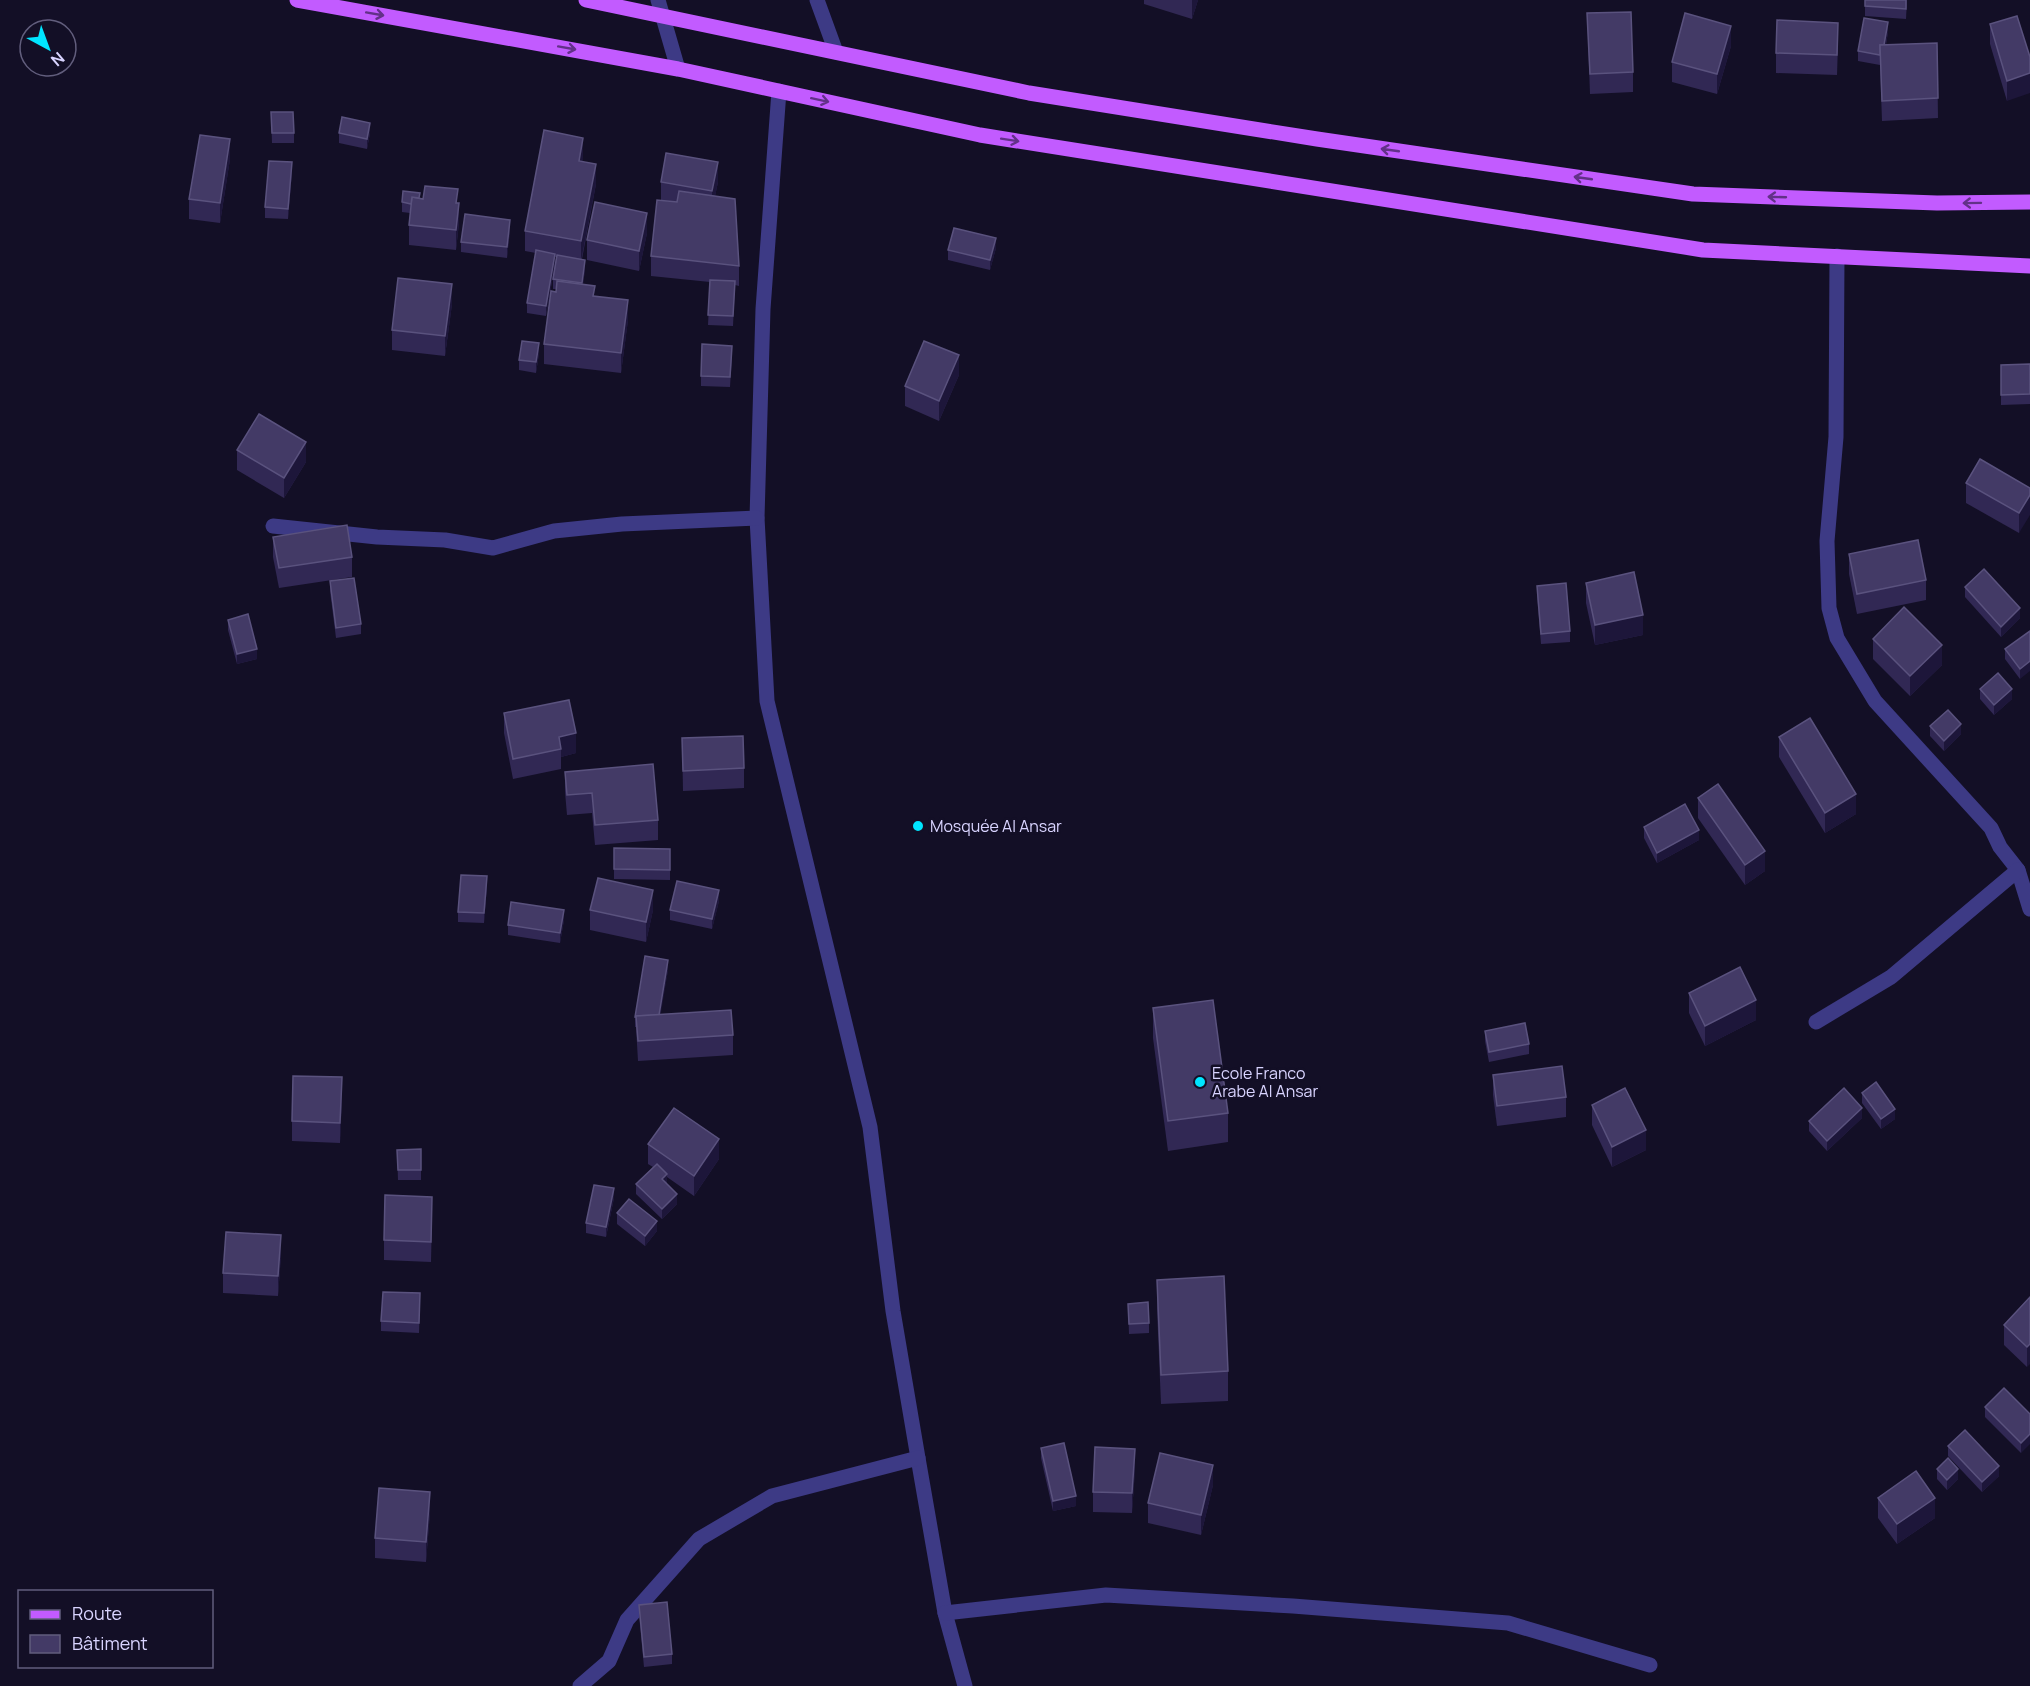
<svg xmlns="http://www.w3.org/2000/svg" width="2030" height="1686" font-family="Manrope,sans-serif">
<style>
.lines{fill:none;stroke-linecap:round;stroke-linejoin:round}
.street{stroke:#3d3a85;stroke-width:15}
.primary{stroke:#c25bff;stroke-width:15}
.wall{fill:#312854}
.shaded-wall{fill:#1d163a}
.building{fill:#433a66;stroke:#5a527e;stroke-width:1.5}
.oneway{stroke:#623188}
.poi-dot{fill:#00e5ff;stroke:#130f26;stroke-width:2}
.labels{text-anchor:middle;stroke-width:5;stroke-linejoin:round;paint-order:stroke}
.poi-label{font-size:16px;fill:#d9d4ff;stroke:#130f26;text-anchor:start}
</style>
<rect width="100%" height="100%" fill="#130f26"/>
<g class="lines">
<!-- street -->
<g class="street">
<polyline points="658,0 678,69"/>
<polyline points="817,0 836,52"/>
<polyline points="779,91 763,309 757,518 767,701 870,1127 893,1311 918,1458 945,1613 965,1686"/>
<polyline points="1837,256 1836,437 1827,541 1829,608 1837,638 1875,701 1991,828 2000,847 2018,870 2030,909"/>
<polyline points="273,526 377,537 445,540 493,548 554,531 622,524 757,518"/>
<polyline points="1816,1022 1891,977 2018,870"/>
<polyline points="945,1613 1106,1595 1293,1606 1508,1623 1650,1665"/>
<polyline points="580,1686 609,1661 627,1620 699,1539 772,1496 918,1458"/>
</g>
<!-- primary -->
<g class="primary">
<polyline points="297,0 678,69 980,135 1703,250 2030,266"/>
<polyline points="586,0 1029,93 1317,139 1693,194 1937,203 2030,202"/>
</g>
</g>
<!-- wall -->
<g class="wall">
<polygon points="1144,0 1198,0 1192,19 1144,4"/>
<polygon points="1865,0 1907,0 1906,19 1865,16"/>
<polygon points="1587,13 1633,72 1633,92 1590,94"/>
<polygon points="2017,16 2007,101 1990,44 1990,24"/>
<polygon points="1888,32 1886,45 1937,43 1938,118 1882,121 1880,65 1858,61 1858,51"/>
<polygon points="1838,43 1837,75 1776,73 1776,53"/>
<polygon points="1731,46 1717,94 1672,82 1672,62"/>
<polygon points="271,112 294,133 294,143 272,143"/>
<polygon points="339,133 370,133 367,149 339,143"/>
<polygon points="583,158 582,161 596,184 582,259 585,270 583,284 595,296 628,320 621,373 544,364 544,344 556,292 556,289 553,289 553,279 556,257 555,257 555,264 546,316 527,313 527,303 536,253 525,251 525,231"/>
<polygon points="230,159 220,223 189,219 189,199"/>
<polygon points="292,172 288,219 265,218 265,207"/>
<polygon points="661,182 718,182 715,196 739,266 739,286 735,285 733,326 708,325 710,282 651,276 651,256 661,200"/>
<polygon points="420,198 458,203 459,223 456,250 409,245 409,225 410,213 402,212 402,202"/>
<polygon points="510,230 507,258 461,252 461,242"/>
<polygon points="647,233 639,271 587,260 587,240"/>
<polygon points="996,248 990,270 948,260 948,250"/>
<polygon points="452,304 445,356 392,350 392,330"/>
<polygon points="539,353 536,373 519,370 519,360"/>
<polygon points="732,356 730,387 701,386 701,376"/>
<polygon points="2030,364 2030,404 2001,405 2001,365"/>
<polygon points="959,375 939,421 905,406 905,386"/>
<polygon points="237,450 306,462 284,498 237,470"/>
<polygon points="1966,483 2030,488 2019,533 1966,503"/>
<polygon points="273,537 352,557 352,577 279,588 273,557"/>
<polygon points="1849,554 1926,580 1926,600 1857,614 1849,574"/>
<polygon points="330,581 361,624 361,634 336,638 330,591"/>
<polygon points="1586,583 1643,635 1595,645 1586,603"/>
<polygon points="1537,586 1570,631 1570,642 1541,644 1537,596"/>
<polygon points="1965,587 2020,618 2001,637 1965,597"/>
<polygon points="228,620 257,659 237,664 228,630"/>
<polygon points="2030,631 2020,679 2005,659 2005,649"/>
<polygon points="1873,639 1942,665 1910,696 1873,659"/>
<polygon points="1980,689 2012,699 1994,715 1980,699"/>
<polygon points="504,713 576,753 561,757 561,769 513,779 504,733"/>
<polygon points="1930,726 1961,734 1944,751 1930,736"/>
<polygon points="1779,737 1856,814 1825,833 1779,757"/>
<polygon points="682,738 744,768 744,788 683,791"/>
<polygon points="565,772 658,820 658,840 595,845 592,813 567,815 565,792"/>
<polygon points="1698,798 1765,871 1745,885 1698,818"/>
<polygon points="1644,827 1699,840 1657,863 1644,838"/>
<polygon points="614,848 670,849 670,880 614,879"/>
<polygon points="487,886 484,923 458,922 458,912"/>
<polygon points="719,901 712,929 670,920 670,910"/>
<polygon points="590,910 653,910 646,942 590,930"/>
<polygon points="564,920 560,943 508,935 508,925"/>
<polygon points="668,970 660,1014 733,1035 733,1055 638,1061 636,1027 635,1027 635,1017"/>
<polygon points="1689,993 1756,1020 1705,1046 1689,1013"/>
<polygon points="1153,1008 1228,1113 1228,1142 1168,1151 1153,1038"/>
<polygon points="1485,1031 1529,1044 1529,1054 1489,1062 1485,1041"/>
<polygon points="1493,1075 1566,1097 1566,1117 1497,1126 1493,1095"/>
<polygon points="1862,1093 1895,1119 1881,1129 1862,1103"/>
<polygon points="342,1097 340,1143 292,1141 292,1121"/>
<polygon points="1592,1105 1646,1150 1612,1167 1592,1125"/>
<polygon points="1862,1118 1827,1151 1809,1131 1809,1121"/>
<polygon points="648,1144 719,1159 694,1196 667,1177 667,1184 677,1204 662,1219 636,1194 636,1184 653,1167 648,1164"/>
<polygon points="421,1149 421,1180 398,1180 397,1150"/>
<polygon points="614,1198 606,1237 586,1233 586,1223"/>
<polygon points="617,1213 657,1231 645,1246 617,1224"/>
<polygon points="432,1217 431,1262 384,1260 384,1240"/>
<polygon points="281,1255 278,1296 223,1293 223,1273"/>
<polygon points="1157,1280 1228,1371 1228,1401 1161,1404 1157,1309"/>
<polygon points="2030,1297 2027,1367 2004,1345 2004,1325"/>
<polygon points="420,1303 419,1333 381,1331 381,1321"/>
<polygon points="1128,1304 1149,1323 1149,1333 1129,1334"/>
<polygon points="1985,1407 2030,1414 2021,1453 1985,1417"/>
<polygon points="1948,1446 1999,1476 1982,1492 1948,1456"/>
<polygon points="1041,1448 1076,1506 1053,1511 1041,1458"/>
<polygon points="1135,1469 1132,1513 1093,1512 1093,1492"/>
<polygon points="1937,1469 1958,1479 1947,1490 1937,1479"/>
<polygon points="1213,1485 1201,1535 1148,1523 1148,1503"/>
<polygon points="1878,1498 1935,1518 1897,1544 1878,1518"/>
<polygon points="430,1512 426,1562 375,1558 375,1538"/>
<polygon points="639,1605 672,1654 672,1664 644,1667 639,1615"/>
</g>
<!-- shaded-wall -->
<g class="shaded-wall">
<polygon points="1192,0 1198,0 1192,19"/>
<polygon points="1888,22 1888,32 1882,65 1882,55"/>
<polygon points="1731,26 1731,46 1717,94 1717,74"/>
<polygon points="2030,73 2030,93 2007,101 2007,81"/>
<polygon points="370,123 370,133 367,149 367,139"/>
<polygon points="583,138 583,158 579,181 579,161"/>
<polygon points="230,139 230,159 220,223 220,203"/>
<polygon points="292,162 292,172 288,219 288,209"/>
<polygon points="718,162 718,182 712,211 712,191"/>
<polygon points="596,164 596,184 581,261 581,241"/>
<polygon points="459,203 459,223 456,250 456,230"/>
<polygon points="647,213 647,233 639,271 639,251"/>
<polygon points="510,220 510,230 507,258 507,247"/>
<polygon points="996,238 996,248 990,270 990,260"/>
<polygon points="555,254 555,264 546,316 546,306"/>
<polygon points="585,260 585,270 582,293 582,283"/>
<polygon points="452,284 452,304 445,356 445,336"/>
<polygon points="628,300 628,320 621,373 621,353"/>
<polygon points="539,343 539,353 536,373 536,362"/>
<polygon points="959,355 959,375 939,421 939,401"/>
<polygon points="306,442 306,462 284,498 284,478"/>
<polygon points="2030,495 2030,515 2019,533 2019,513"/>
<polygon points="2020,608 2020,618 2001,637 2001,627"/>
<polygon points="1643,615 1643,635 1595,645 1595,625"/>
<polygon points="1942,645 1942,665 1910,696 1910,676"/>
<polygon points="257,649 257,659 237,664 237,654"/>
<polygon points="2030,661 2030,671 2020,679 2020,669"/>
<polygon points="2012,689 2012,699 1994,715 1994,705"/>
<polygon points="1961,724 1961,734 1944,751 1944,741"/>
<polygon points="576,733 576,753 561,757 561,749 559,737"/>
<polygon points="1856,794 1856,814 1825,833 1825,813"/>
<polygon points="1699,830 1699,840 1657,863 1657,853"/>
<polygon points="1765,851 1765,871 1745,885 1745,865"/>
<polygon points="487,876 487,886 484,923 484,913"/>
<polygon points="653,890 653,910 646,942 646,922"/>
<polygon points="719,890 719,901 712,929 712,919"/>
<polygon points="564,910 564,920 560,943 560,933"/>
<polygon points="668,960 668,970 658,1031 658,1021"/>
<polygon points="1756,1000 1756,1020 1705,1046 1705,1026"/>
<polygon points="342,1077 342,1097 340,1143 340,1123"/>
<polygon points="1862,1108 1862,1118 1827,1151 1827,1141"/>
<polygon points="1895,1109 1895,1119 1881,1129 1881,1119"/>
<polygon points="1646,1130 1646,1150 1612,1167 1612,1147"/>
<polygon points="719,1139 719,1159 694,1196 694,1176"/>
<polygon points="667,1174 667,1184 662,1179"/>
<polygon points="614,1188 614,1198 606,1237 606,1227"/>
<polygon points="677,1194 677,1204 662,1219 662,1209"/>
<polygon points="657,1221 657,1231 645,1246 645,1236"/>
<polygon points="281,1235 281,1255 278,1296 278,1276"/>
<polygon points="2030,1344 2030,1364 2027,1367 2027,1347"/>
<polygon points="2030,1434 2030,1444 2021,1453 2021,1443"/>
<polygon points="1135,1449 1135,1469 1132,1513 1132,1493"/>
<polygon points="1213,1465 1213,1485 1201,1535 1201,1515"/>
<polygon points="1999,1466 1999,1476 1982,1492 1982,1482"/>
<polygon points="1958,1469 1958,1479 1947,1490 1947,1480"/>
<polygon points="430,1492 430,1512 426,1562 426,1542"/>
<polygon points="1076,1496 1076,1506 1053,1511 1053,1501"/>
<polygon points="1935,1498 1935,1518 1897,1544 1897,1524"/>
</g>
<!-- building -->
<g class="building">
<polygon points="1865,0 1906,0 1906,9 1865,6"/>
<polygon points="1631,12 1633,72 1590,74 1587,13"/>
<polygon points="1685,13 1731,26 1717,74 1672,62"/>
<polygon points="2017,16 2030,57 2030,73 2007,81 1990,24"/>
<polygon points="1864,18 1888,22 1884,45 1880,45 1880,55 1858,51"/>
<polygon points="1777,20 1838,23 1837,55 1776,53"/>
<polygon points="1937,43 1938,98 1882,101 1880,45"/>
<polygon points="271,112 293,112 294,133 272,133"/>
<polygon points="342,117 370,123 367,139 339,133"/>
<polygon points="544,130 583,138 579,161 596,164 581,241 525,231"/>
<polygon points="200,135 230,139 220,203 189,199"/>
<polygon points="666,153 718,162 712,191 661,182"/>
<polygon points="269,161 292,162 288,209 265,207"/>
<polygon points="425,186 458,189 456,203 459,203 456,230 409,225 412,197 423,199"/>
<polygon points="403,191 420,193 419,198 412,197 411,204 402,202"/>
<polygon points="679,191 735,199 739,266 651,256 657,200 677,202"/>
<polygon points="595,202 647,213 639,251 587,240"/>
<polygon points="465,214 510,220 507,247 461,242"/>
<polygon points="954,228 996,238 990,260 948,250"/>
<polygon points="536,250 555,254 546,306 527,303"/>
<polygon points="557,255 585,260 582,283 553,279"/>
<polygon points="398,278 452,284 445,336 392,330"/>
<polygon points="710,280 735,281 733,316 708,315"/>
<polygon points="557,281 595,286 593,296 628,300 621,353 544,344 551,291 556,292"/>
<polygon points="522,341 539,343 536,362 519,360"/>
<polygon points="924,341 959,355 939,401 905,386"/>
<polygon points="702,344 732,346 730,377 701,376"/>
<polygon points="2030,364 2030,394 2001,395 2001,365"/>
<polygon points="259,414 306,442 284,478 237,450"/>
<polygon points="1980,459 2030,488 2030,495 2019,513 1966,483"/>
<polygon points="347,525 352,557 279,568 273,537"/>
<polygon points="1918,540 1926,580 1857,594 1849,554"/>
<polygon points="1984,569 2020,608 2001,627 1965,587"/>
<polygon points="1634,572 1643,615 1595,625 1586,583"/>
<polygon points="354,578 361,624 336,628 330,581"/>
<polygon points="1566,583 1570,631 1541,634 1537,586"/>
<polygon points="1904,607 1942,645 1910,676 1873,639"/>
<polygon points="248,614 257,649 237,654 228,620"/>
<polygon points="2030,631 2030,661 2020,669 2005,649"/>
<polygon points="1998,673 2012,689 1994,705 1980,689"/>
<polygon points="569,700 576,733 559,737 561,749 513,759 504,713"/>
<polygon points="1948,710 1961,724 1944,741 1930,726"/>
<polygon points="1810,718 1856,794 1825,813 1779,737"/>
<polygon points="743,736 744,768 683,771 682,738"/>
<polygon points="653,764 658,820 595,825 592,793 567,795 565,772"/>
<polygon points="1718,784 1765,851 1745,865 1698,798"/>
<polygon points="1685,804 1699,830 1657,853 1644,827"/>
<polygon points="614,848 670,849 670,870 614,869"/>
<polygon points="461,875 487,876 484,913 458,912"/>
<polygon points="598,878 653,890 646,922 590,910"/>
<polygon points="677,881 719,890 712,919 670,910"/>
<polygon points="511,902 564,910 560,933 508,925"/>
<polygon points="645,956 668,960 659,1015 636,1016 636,1017 635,1017"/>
<polygon points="1740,967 1756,1000 1705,1026 1689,993"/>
<polygon points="1213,1000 1228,1113 1168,1121 1153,1008"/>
<polygon points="731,1010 733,1035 638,1041 636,1016"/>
<polygon points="1525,1023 1529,1044 1489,1052 1485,1031"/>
<polygon points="1562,1066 1566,1097 1497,1106 1493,1075"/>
<polygon points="293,1076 342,1077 340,1123 292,1121"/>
<polygon points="1876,1082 1895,1109 1881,1119 1862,1093"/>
<polygon points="1625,1088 1646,1130 1612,1147 1592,1105"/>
<polygon points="1844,1088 1862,1108 1827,1141 1809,1121"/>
<polygon points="674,1108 719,1139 694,1176 648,1144"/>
<polygon points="421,1149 421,1170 398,1170 397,1150"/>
<polygon points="657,1164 667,1174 662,1179 677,1194 662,1209 636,1184"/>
<polygon points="594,1185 614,1188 606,1227 586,1223"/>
<polygon points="385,1195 432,1197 431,1242 384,1240"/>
<polygon points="629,1199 657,1221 645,1236 617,1213"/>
<polygon points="226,1232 281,1235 278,1276 223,1273"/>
<polygon points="1224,1276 1228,1371 1161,1375 1157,1280"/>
<polygon points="383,1292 420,1293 419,1323 381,1321"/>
<polygon points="2030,1297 2030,1344 2027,1347 2004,1325"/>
<polygon points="1148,1302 1149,1323 1129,1324 1128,1304"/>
<polygon points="2004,1388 2030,1414 2030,1434 2021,1443 1985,1407"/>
<polygon points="1965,1430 1999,1466 1982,1482 1948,1446"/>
<polygon points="1064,1443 1076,1496 1053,1501 1041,1448"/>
<polygon points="1095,1447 1135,1449 1132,1493 1093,1492"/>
<polygon points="1160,1453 1213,1465 1201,1515 1148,1503"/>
<polygon points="1948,1458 1958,1469 1947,1480 1937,1469"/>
<polygon points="1916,1471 1935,1498 1897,1524 1878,1498"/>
<polygon points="379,1488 430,1492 426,1542 375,1538"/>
<polygon points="667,1602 672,1654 644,1657 639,1605"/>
</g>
<!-- one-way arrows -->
<defs><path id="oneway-shaft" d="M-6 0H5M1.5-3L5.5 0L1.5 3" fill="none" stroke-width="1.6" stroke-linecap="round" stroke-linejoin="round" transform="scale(1.5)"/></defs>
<g class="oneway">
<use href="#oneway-shaft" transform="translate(375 14) rotate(10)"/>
<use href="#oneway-shaft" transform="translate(567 48) rotate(10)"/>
<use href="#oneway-shaft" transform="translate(820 100) rotate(12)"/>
<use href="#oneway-shaft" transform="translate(1010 140) rotate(9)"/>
<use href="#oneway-shaft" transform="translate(1390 150) rotate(-172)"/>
<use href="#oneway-shaft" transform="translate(1583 178) rotate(-172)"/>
<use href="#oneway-shaft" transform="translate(1777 197) rotate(-178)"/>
<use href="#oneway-shaft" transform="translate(1972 203) rotate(179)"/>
</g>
<!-- markers -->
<g class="poi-dot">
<circle cx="918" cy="826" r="6"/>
<circle cx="1200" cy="1082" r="6"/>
</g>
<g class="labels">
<!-- poi labels -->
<g class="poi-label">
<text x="930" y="832">Mosquée Al Ansar</text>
<text x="1212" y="1079">Ecole Franco<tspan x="1212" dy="18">Arabe Al Ansar</tspan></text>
</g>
</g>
<!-- legend -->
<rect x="18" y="1590" width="195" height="78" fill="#130f26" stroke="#625e7d" stroke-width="1.5"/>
<rect x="30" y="1610" width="30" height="9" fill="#c25bff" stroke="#625e7d" stroke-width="1.5"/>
<text x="72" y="1620" font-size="18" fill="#d9d4ff">Route</text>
<rect x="30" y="1635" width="30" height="18" fill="#433a66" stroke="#625e7d" stroke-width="1.5"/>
<text x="72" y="1650" font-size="18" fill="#d9d4ff">Bâtiment</text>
<!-- north arrow -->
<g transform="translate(48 48) rotate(139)"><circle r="28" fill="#130f26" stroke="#625e7d" stroke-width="1.5"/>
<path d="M0-4.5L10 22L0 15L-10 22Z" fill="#00e5ff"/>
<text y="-9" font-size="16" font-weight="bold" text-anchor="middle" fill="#d9d4ff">N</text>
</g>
</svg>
